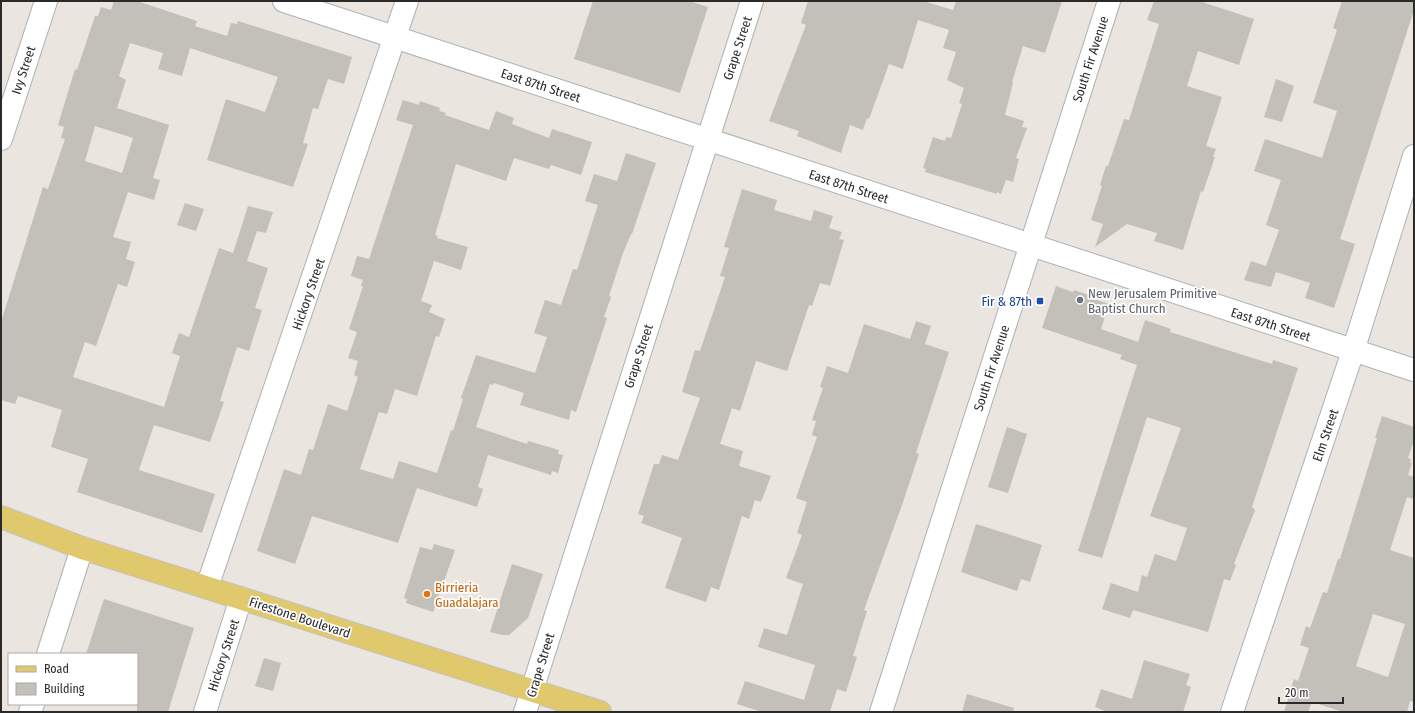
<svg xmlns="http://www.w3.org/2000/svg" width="1415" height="713" font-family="'Fira Sans Condensed',sans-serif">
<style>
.building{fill:#c3bfb9;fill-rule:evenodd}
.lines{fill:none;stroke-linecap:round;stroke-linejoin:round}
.minor-casing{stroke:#aeb0b9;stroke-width:24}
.tertiary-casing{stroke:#aeb0b9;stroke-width:24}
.primary-casing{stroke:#c3c3c3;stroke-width:24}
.minor{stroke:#fff;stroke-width:22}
.tertiary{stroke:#fff;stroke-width:22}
.primary{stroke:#e0c86d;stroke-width:22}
.worship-dot{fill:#6b7280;stroke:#fff;stroke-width:1.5}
.transit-dot{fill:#1a4fb4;stroke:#fff;stroke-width:1.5}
.food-dot{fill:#e8710a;stroke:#fff;stroke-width:1.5}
.labels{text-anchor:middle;stroke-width:3.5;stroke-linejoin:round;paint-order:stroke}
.street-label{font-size:13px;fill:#2a2a2a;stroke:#fff}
.worship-label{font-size:13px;fill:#5b616d;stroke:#fff;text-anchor:start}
.transit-label{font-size:13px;fill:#164399;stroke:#fff;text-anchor:end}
.food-label{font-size:13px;fill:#c56008;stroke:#fff;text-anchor:start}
</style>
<rect width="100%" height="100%" fill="#eae5de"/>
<!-- building -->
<g class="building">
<path d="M114 1H137L197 21 195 26 227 36 231 23 237 24 238 21 352 57 344 84 328 79 318 109 313 108 303 143 308 144 293 187 207 160 226 99 265 112 278 77 190 48 182 76 158 69 163 53 130 43 119 76 126 80 117 108 169 125 153 178 160 180 154 200 128 192 113 237 131 242 126 259 135 262 127 287 118 284 96 346 85 342 73 377 164 407 180 356 172 353 179 333 189 337 219 248 233 253 248 206 273 212 266 233 257 231 247 261 268 268 255 308 262 310 249 351 237 347 220 401 224 402 210 442 154 425 139 470 215 494 202 533 77 492 88 459 51 447 62 410 18 396 15 404 1 400V322L43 187 48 189 65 139 61 138 64 127 58 125 75 69 77 70 95 16H98L101 7 111 10ZM95 126 133 138 122 173 85 161Z"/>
<polygon points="593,1 689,1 708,7 680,93 574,59"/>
<polygon points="808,1 923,1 953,10 956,1 1062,1 1045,53 1023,46 1012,82 1013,83 1005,115 1024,121 1022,127 1027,128 1016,158 1019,159 1013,182 1006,180 1001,194 997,192 997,194 925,172 926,169 923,168 933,137 945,141 946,137 951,138 962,104 959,103 964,88 947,80 956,52 943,48 949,30 918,20 903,69 889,64 869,119 867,118 863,130 850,125 841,153 797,136 799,131 769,121 806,25 801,23"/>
<polygon points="1154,1 1199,1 1254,19 1239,65 1198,51 1187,86 1222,97 1206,146 1216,149 1213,157 1215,157 1203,192 1201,191 1183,250 1154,241 1157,233 1127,224 1095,247 1103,224 1091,220 1102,186 1100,185 1106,166 1108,166 1124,119 1129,120 1159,24 1147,20"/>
<polygon points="1342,1 1414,1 1414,10 1340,239 1355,244 1334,308 1305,298 1310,283 1276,272 1271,287 1244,280 1251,261 1266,266 1279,230 1266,225 1281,180 1254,171 1265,139 1322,158 1337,111 1313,103 1337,30 1333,28"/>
<polygon points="1276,79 1294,86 1282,122 1264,117"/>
<polygon points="403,100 419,105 420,101 440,108 439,111 446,113 445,115 489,130 496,111 514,118 512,124 549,138 552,129 592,142 581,175 551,165 549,169 514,158 506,181 456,164 435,235 438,236 437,238 468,247 461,270 434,261 421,301 432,305 429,312 445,319 439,337 436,336 417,396 395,389 387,414 379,412 360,469 393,479 399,461 437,473 451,430 453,431 463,399 461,398 476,355 535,373 547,337 534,333 545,300 561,305 573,269 577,270 598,205 585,201 594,174 617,181 626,153 656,163 632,234 631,234 623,253 609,296 611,297 604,317 607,318 576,412 571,410 569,420 520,405 524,393 494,383 493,385 490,384 476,427 527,444 528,441 559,450 558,454 563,455 558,473 552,471 551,475 488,455 478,487 483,489 477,507 417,488 398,543 312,516 295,564 257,551 284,469 301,475 309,449 313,450 328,404 347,411 358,377 354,375 358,361 348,358 357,332 349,329 363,286 361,286 363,280 351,276 357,256 369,259 413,125 396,120"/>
<polygon points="742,189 777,200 774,210 811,221 814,210 833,216 829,228 842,232 839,239 844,240 830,286 820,283 812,306 809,305 787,371 756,361 740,411 732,408 720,444 743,451 739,466 771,476 761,502 755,500 749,519 742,516 719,590 711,587 706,602 665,588 682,538 641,523 644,516 638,514 654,464 659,464 662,455 678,460 700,398 682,392 695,350 700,351 725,277 720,276 729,248 724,247"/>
<polygon points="185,203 204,209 196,231 177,225"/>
<polygon points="1056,286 1073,292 1074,290 1092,296 1091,298 1109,304 1101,329 1138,342 1145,320 1171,329 1170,332 1224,349 1272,364 1273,360 1298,368 1252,507 1255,510 1234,564 1236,565 1230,581 1224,579 1208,632 1133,610 1130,618 1102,609 1111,583 1138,592 1142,575 1147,577 1155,554 1176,561 1187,528 1150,516 1181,428 1147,417 1102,558 1078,551 1137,365 1120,359 1122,355 1042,328"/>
<polygon points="916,321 931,326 925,344 949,352 916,453 919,454 902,505 864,610 867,611 853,656 857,657 846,692 837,689 830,712 762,712 737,704 745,681 804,700 815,665 758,647 764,628 787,635 803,584 786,578 802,535 797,533 807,502 796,498 817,437 812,435 816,421 812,420 823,388 820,387 827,366 848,373 864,324 910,339"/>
<path d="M1382 416 1414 427V440L1408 458 1411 459 1410 463H1412L1408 475 1414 477V499L1407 497 1390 550 1414 558V702L1410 701 1407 712H1343L1312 702 1308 712H1284L1294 679 1298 681 1309 648 1300 645 1306 626 1310 628 1323 592 1327 593 1338 559H1340L1377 438H1375ZM1373 614 1405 624 1388 677 1356 666Z"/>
<polygon points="1007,427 1027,434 1008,493 988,487"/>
<polygon points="976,524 1042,545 1030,582 1021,579 1017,591 961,572"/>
<polygon points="434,544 455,550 433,612 406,603 407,599 404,598 420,547 432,550"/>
<polygon points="512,564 543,574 528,618 509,635 502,635 490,632"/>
<polygon points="104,599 194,628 168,712 137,712 137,654 86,654"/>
<polygon points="264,658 281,663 273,691 255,686"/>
<polygon points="1144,660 1190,674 1186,685 1191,687 1183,712 1108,712 1095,707 1101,689 1132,699"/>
<polygon points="967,694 1014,708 1013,712 962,712"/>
</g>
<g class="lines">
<!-- minor casing -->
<g class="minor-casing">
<g id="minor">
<polyline points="284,1 1414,370"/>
<polyline points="1,139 46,1"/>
<polyline points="207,587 407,1"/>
<polyline points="48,654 82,548"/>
<polyline points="30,712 33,704"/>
<polyline points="205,712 241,598"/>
<polyline points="525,712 752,1"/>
<polyline points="1232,712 1353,351 1414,156"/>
</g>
</g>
<!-- tertiary casing -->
<g class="tertiary-casing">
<polyline id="tertiary" points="881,712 1109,1"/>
</g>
<!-- primary casing -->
<g class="primary-casing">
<polyline id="primary" points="1,517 82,548 600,712"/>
</g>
<!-- minor -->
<use href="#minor" class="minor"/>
<!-- tertiary -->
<use href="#tertiary" class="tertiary"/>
<!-- primary -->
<use href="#primary" class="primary"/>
</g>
<!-- markers -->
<circle class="worship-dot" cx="1080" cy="300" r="4"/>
<rect class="transit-dot" x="1036" y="297" width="8" height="8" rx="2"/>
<circle class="food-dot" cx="427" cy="594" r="4"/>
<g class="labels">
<!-- street labels -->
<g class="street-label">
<text transform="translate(737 48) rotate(-72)" y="5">Grape Street</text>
<text transform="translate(1090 59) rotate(-72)" y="5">South Fir Avenue</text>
<text transform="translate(23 70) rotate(-72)" y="5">Ivy Street</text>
<text transform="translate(541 85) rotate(18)" y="5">East 87th Street</text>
<text transform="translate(849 186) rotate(18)" y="5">East 87th Street</text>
<text transform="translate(308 294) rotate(-71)" y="5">Hickory Street</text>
<text transform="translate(1271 324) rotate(18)" y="5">East 87th Street</text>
<text transform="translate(638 356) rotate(-72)" y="5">Grape Street</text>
<text transform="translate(991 368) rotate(-72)" y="5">South Fir Avenue</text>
<text transform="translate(1325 435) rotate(-71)" y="5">Elm Street</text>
<text transform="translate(300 617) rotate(18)" y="5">Firestone Boulevard</text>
<text transform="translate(223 655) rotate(-72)" y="5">Hickory Street</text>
<text transform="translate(540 665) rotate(-73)" y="5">Grape Street</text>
</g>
<!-- worship labels -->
<g class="worship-label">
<text x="1088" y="298">New Jerusalem Primitive<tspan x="1088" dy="15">Baptist Church</tspan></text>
</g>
<!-- transit labels -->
<g class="transit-label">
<text x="1032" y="306">Fir &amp; 87th</text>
</g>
<!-- food labels -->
<g class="food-label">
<text x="435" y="592">Birrieria<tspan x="435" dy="15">Guadalajara</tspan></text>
</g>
</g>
<!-- border -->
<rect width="1415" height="713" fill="none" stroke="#2a2a2a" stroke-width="4"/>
<!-- legend -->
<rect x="8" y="653" width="130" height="52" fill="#ffffff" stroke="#aaaaaa"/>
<rect x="16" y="666" width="20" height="6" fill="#e0c86d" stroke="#aaaaaa"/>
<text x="44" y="673" font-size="12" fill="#2a2a2a">Road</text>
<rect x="16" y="683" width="20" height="12" fill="#c3bfb9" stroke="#aaaaaa"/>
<text x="44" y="693" font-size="12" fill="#2a2a2a">Building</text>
<!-- scale -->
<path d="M1279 697v6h64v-6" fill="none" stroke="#2a2a2a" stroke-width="2"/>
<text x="1285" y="697" font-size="12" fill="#2a2a2a" stroke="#ffffff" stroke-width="3" paint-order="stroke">20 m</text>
</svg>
